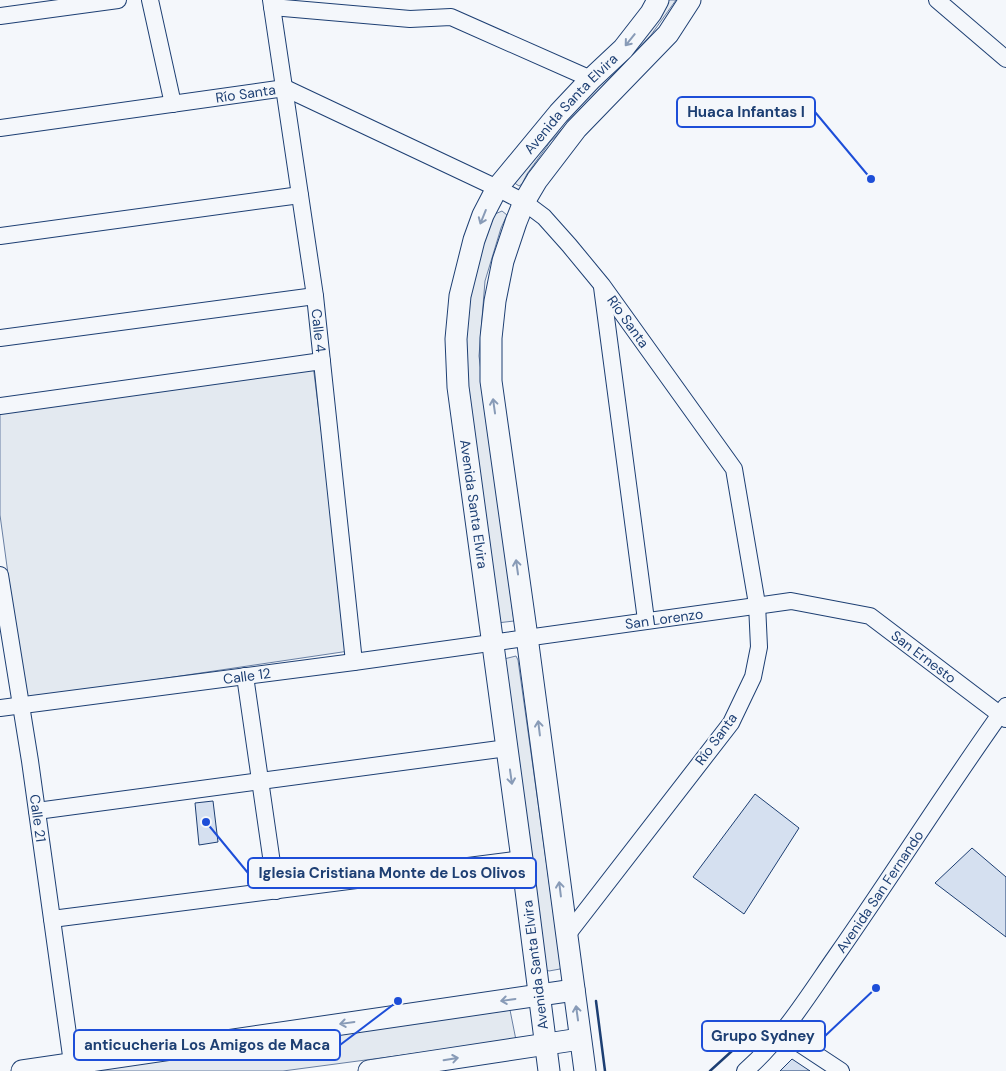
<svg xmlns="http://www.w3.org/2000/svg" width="1006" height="1071" font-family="'DM Sans',sans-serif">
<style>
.green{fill:#e3e9f0;stroke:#687fa3}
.building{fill:#d5e0f0;stroke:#1d3f73}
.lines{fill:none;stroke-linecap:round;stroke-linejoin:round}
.minor-casing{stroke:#1d3f73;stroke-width:18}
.tertiary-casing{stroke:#1d3f73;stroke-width:23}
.minor{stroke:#f4f7fb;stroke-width:16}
.tertiary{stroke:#f4f7fb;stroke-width:21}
.wall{stroke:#1d3f73;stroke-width:2.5}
.oneway{stroke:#889bb7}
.labels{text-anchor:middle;stroke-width:4;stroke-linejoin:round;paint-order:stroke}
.street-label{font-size:14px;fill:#1d3f73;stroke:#f4f7fb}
.leader{fill:none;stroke:#1d4ed8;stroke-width:2}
.callout-dot{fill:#1d4ed8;stroke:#f4f7fb;stroke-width:2}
.callout{fill:#f4f7fb;stroke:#1d4ed8;stroke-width:2}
.callout-label{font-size:15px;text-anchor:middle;font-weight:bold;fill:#1d3f73}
</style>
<rect width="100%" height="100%" fill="#f4f7fb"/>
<!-- green -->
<g class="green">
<polygon points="665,0 676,0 651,35 550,142 527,174 522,184 519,186 513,182"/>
<polygon points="502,211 507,215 501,228 485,281 479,356 514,621 497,623 463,365 469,291 484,240 495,214"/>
<polygon points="313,365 349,651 25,699 0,515 0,410"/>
<polygon points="516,656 518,660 561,967 560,969 549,971 544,969 504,659"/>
<polygon points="510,1010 516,1040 283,1071 63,1071"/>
</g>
<!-- building -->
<g class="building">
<polygon points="755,794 799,828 744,914 693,877"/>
<polygon points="213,801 218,842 199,845 195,803"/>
<polygon points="972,848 1006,877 1006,937 935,883"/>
<polygon points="792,1059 810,1071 780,1071"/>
</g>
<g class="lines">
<!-- minor casing -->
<g class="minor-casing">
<g id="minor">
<polyline points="150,0 173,104"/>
<path id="s1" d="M271 0 315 296 354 662"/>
<polyline points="937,0 1006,59"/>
<polyline points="272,7 410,19 451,17 591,79"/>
<polyline points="0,16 118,0"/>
<path id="s2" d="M0 128 285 88 497 188 524 202 544 217 569 245 602 285 734 469 757 604 759 647 753 677 731 723 567 935"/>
<polyline points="0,236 300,195"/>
<polyline points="602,287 646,620"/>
<polyline points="0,338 315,296"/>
<polyline points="0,406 322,361"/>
<path id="s3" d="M0 575 30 761 72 1063"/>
<polyline points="245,676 276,891"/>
<path id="s4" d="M0 708 354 662 791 601 870 616 1006 719"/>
<polyline points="37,811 507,748"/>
<polyline points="52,919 522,859"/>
<polyline points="782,1032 841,1071"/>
<path id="s5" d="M745 1071C782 1039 808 996 836 956 894 873 947 788 1006 706"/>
</g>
</g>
<!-- tertiary casing -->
<g class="tertiary-casing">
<g id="tertiary">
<polyline points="22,1071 574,990"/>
<polyline points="369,1071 580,1039"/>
<path id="s6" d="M549 1071 522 859 458 387 456 339 460 296 474 240 483 215 497 188 559 113 591 79 623 49 651 13 658 0"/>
<polyline points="585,1071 527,637 491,381 491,338 495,301 503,261 516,222 524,202 537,180 576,129 668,34 690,0"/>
</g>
</g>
<!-- minor -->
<use href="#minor" class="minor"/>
<!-- tertiary -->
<use href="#tertiary" class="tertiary"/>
<!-- wall -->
<g class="wall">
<polyline points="596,1001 605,1071"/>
<polyline points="710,1071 754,1031"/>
</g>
</g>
<!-- one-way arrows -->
<defs><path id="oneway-shaft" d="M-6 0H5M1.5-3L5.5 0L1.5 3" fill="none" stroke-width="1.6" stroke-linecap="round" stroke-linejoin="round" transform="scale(1.25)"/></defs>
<g class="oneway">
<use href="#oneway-shaft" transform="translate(630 40) rotate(129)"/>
<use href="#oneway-shaft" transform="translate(483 217) rotate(112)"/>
<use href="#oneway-shaft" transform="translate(494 406) rotate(-98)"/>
<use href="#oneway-shaft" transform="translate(517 567) rotate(-98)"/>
<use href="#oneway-shaft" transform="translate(539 728) rotate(-97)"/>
<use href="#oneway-shaft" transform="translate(511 777) rotate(82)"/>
<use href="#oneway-shaft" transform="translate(560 889) rotate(-97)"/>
<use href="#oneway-shaft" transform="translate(508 1000) rotate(172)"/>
<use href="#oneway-shaft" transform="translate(577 1013) rotate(-98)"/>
<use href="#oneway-shaft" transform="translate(347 1023) rotate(172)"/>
<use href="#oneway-shaft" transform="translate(451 1059) rotate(-9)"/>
</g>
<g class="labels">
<!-- street labels -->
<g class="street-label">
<text dy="5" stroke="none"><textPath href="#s2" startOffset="248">Río Santa</textPath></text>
<text dy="5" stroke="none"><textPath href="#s6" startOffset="1008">Avenida Santa Elvira</textPath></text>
<text dy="5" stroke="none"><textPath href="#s2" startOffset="712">Río Santa</textPath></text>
<text dy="5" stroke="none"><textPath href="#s1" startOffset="334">Calle 4</textPath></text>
<text transform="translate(474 504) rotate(82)" y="5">Avenida Santa Elvira</text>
<text dy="5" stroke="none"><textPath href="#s4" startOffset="670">San Lorenzo</textPath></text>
<text dy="5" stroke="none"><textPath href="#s4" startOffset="946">San Ernesto</textPath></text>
<text dy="5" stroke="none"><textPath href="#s4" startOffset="249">Calle 12</textPath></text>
<text transform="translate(716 739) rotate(-54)" y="5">Río Santa</text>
<text dy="5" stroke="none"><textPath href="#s3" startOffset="246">Calle 21</textPath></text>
<text dy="5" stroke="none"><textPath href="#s5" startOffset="225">Avenida San Fernando</textPath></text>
<text transform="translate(535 965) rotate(-97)" y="5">Avenida Santa Elvira</text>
</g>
</g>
<!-- callouts -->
<path class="leader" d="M871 179L815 112M206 822L248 873M876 988L825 1036M398 1001L340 1045"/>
<g class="callout-dot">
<circle cx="871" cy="179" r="5"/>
<circle cx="206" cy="822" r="5"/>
<circle cx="876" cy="988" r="5"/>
<circle cx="398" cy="1001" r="5"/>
</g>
<g class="callout">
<rect x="677" y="97" width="138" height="30" rx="5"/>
<rect x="248" y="858" width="288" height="30" rx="5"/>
<rect x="702" y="1021" width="123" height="30" rx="5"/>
<rect x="74" y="1030" width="266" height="30" rx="5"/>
</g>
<g class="callout-label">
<text x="746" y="117">Huaca Infantas I</text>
<text x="392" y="878">Iglesia Cristiana Monte de Los Olivos</text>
<text x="763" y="1041">Grupo Sydney</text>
<text x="207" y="1050">anticucheria Los Amigos de Maca</text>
</g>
</svg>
